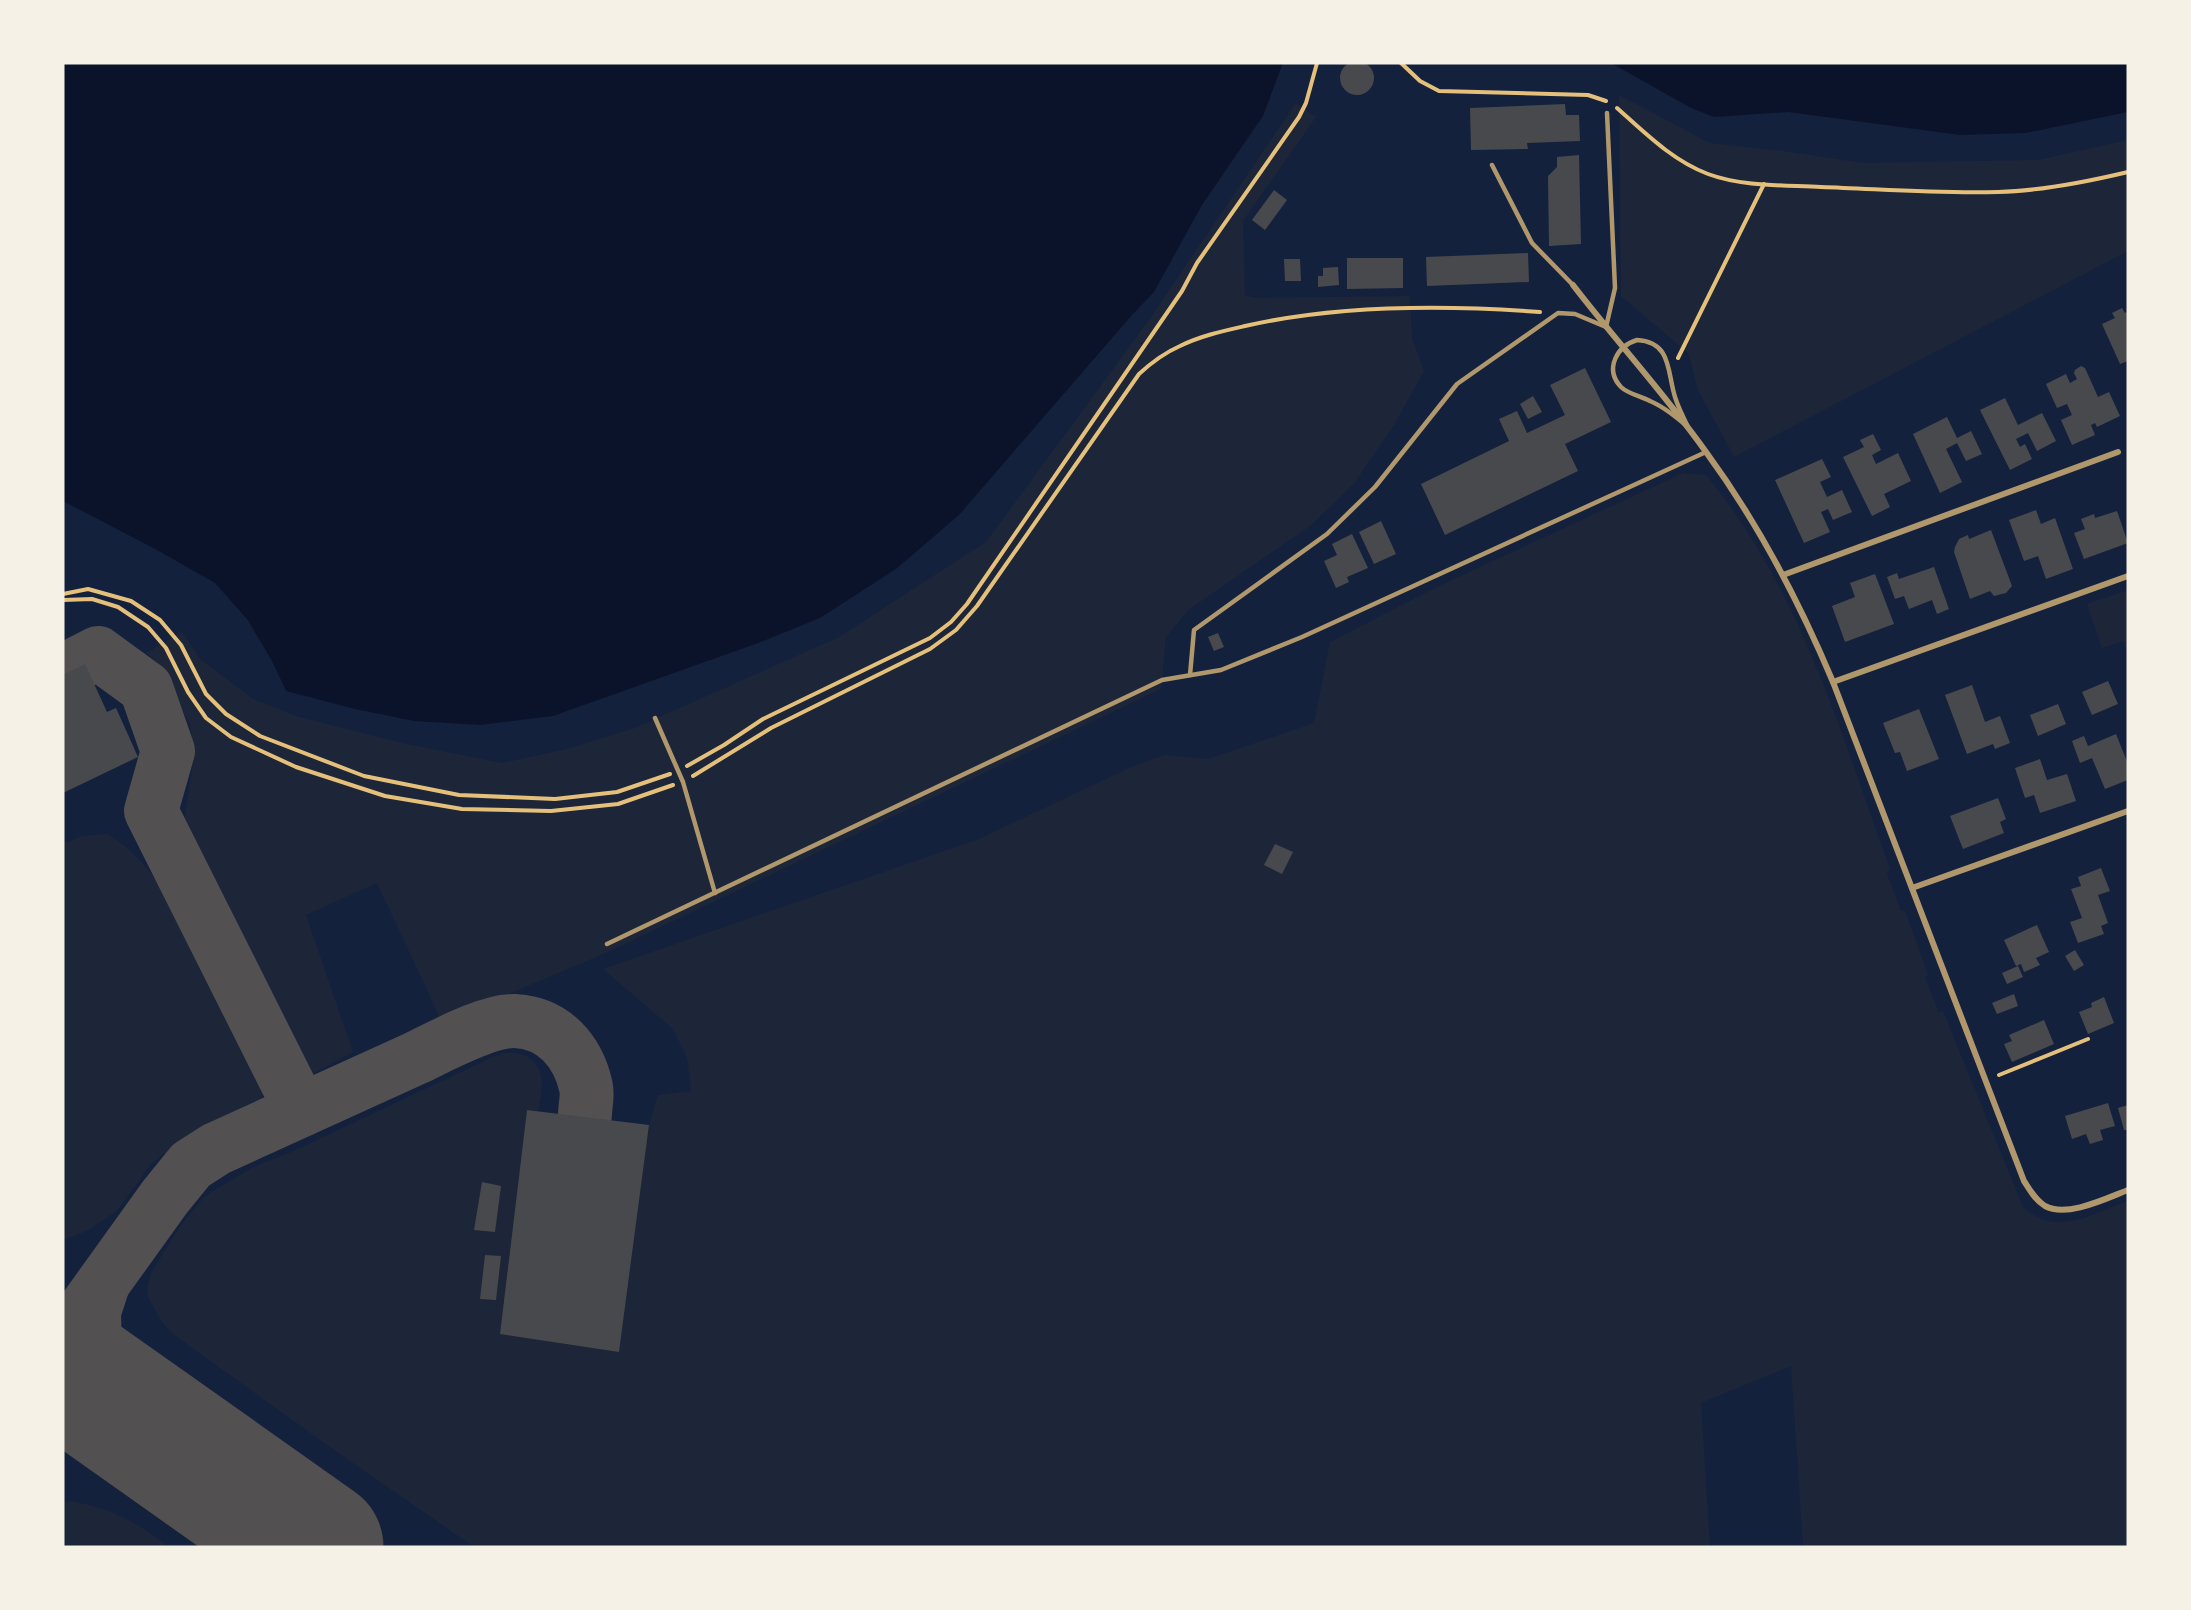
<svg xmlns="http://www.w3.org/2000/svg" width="2191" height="1610" font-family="'DM Sans',sans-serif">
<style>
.green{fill:#1d2539}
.water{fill:#0b132b}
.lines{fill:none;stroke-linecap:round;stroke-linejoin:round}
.taxiway{stroke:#525050;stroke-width:54}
.runway{stroke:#525050;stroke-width:135}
.building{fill:#48494c}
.path{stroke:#e5c07b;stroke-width:4}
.service{stroke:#b1986c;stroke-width:4.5}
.minor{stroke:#b1986c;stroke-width:6}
</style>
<rect width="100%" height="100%" fill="#14213d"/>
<!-- green -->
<g class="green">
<polygon points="1619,95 1710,143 1783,151 1863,163 2038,160 2128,140 2128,251 1734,457 1698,390 1689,354 1621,296"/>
<polygon points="1296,103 1316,117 1243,221 1245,295 1256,298 1410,296 1412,338 1424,371 1394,425 1353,485 1310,526 1188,610 1166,637 1161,689 608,952 442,1022 377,883 306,915 353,1052 296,1083 286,1077 184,876 184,823 194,756 190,723 175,699 163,672 156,661 146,653 182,632 200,659 253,699 296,716 402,743 502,763 567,749 635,728 839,637 986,542 1149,320"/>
<path d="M1683 473 1706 475C1800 588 1841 734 1890 869L1887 874 1901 911H1905L1928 974 1925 978 1939 1012 1943 1011 2023 1207C2056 1238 2092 1214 2128 1201V1547H1803L1791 1366 1701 1403 1710 1547H474L330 1447 174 1335 161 1321 147 1295 148 1284 151 1273 165 1250 181 1225 204 1197 251 1168 289 1153 495 1056C506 1052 513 1051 524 1055 548 1066 542 1090 538 1111L527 1110 500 1333 619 1352 649 1125 658 1095 691 1091 687 1057 673 1029 603 969 979 839 1129 768 1164 755 1208 759 1314 723 1330 642 1441 585Z"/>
<polygon points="2128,590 2128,656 2123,641 2102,648 2087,604"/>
<path d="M108 834C156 864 171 907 197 954 218 994 239 1033 261 1072L265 1082V1090L261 1099 251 1106 214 1125 189 1141 165 1153 151 1164 117 1211 87 1231 63 1240V840L66 843 81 836Z"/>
<path d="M69 1501C110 1507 137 1523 170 1547H63V1502Z"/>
</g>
<!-- water -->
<g class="water">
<polygon points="63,63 1283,63 1263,116 1202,205 1154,292 1132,315 959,515 896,569 820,618 761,642 553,716 480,725 414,721 355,709 286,691 272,661 247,619 215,583 157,550 63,501"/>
<polygon points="1611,63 2128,63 2128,112 2026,133 1960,135 1788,112 1714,117 1691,108"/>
</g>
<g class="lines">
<!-- taxiway -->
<g class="taxiway">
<polyline points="63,671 98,653 146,688 168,751 151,811 301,1110"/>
<polyline points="103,1284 94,1312 95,1348 103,1380 127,1408 158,1435"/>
<path d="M63 1339 165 1197 191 1165 216 1149C283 1118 350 1088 416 1058 441 1046 488 1020 515 1021 554 1023 578 1051 586 1087 588 1096 585 1106 585 1115"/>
<path d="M63 1404C98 1407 114 1412 145 1428"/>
</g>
<!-- runway -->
<polyline class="runway" points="63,1368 316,1547"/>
</g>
<!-- building -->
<g class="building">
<circle cx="1357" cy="78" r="17"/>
<polygon points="1565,104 1566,115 1579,115 1580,141 1527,143 1528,149 1471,150 1470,108"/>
<polygon points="1579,155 1581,244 1549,246 1548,176 1557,167 1557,157"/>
<polygon points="1274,190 1287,200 1265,230 1252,220"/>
<polygon points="1528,253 1529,282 1427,286 1426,257"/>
<polygon points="1347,258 1403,258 1403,288 1347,289"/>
<polygon points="1284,259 1300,259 1301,281 1285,281"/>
<polygon points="1338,267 1339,285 1318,287 1318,276 1323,276 1323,268"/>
<polygon points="2122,308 2125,313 2128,311 2128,361 2120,364 2102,324 2115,318 2112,313"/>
<polygon points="2081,366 2085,368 2098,397 2109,392 2120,416 2097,427 2095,423 2091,425 2095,435 2072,445 2061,420 2072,415 2067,404 2057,408 2046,384 2066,374 2070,383 2077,379 2074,373 2075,370"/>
<polygon points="1585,368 1611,422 1565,444 1578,471 1445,535 1421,484 1509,441 1499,419 1517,411 1527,433 1565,415 1550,385"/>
<polygon points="1533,396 1542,412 1528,419 1520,404"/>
<polygon points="2005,398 2018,425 2042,413 2056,441 2037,451 2028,433 2016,439 2020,447 2025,444 2032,459 2010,470 1980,410"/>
<polygon points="1947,417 1957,438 1971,431 1982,454 1966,461 1957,443 1946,449 1962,482 1940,493 1913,434"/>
<polygon points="1873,434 1881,450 1872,455 1876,464 1898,453 1911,481 1884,494 1890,507 1872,516 1843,457 1864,447 1860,440"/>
<polygon points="1822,459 1831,477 1820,482 1827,497 1842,490 1852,512 1833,520 1828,509 1821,512 1830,532 1804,543 1775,480"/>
<polygon points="2036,510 2041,524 2055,518 2073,569 2046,579 2038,556 2024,561 2009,520"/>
<polygon points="2117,511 2128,543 2084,559 2074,533 2085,529 2081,519 2094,514 2095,518"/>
<polygon points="1381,521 1396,554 1374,564 1359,532"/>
<polygon points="1991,530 2012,586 2006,593 1994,596 1990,591 1970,599 1954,552 1955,547 1959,539 1968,535 1969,539"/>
<polygon points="1352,534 1368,568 1347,577 1349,582 1336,588 1324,561 1337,555 1332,544"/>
<polygon points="1934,567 1949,609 1937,614 1932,600 1909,609 1904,596 1895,599 1887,577 1897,573 1899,579"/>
<polygon points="1875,574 1894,624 1845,642 1832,606 1855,597 1850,583"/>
<polygon points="1218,633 1224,647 1214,651 1208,637"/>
<polygon points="85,664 107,712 116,708 138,757 63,793 63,675"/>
<polygon points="2108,681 2118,704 2092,715 2082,692"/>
<polygon points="1972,685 1985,722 2000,716 2010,743 1995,749 1993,744 1967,754 1945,695"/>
<polygon points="2058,704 2066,724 2038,736 2030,715"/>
<polygon points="1919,709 1939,759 1907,771 1900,752 1895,753 1883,723"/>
<polygon points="2116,734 2128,764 2128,780 2105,789 2092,758 2080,763 2072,741 2084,736 2088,746"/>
<polygon points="2040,759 2047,780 2067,774 2076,801 2040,813 2034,795 2025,798 2015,768"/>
<polygon points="1998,798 2006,819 2000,822 2004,833 1963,849 1950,816"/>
<polygon points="1275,844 1293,852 1282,874 1264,865"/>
<polygon points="2101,868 2110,891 2098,895 2108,923 2101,926 2104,934 2078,943 2070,922 2082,918 2071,889 2081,886 2078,877"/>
<polygon points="2037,925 2049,952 2036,958 2040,965 2024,972 2021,964 2016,966 2004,940"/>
<polygon points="2075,950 2084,965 2074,971 2065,956"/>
<polygon points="2018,966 2023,977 2007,984 2002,973"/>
<polygon points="2014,994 2018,1006 1997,1014 1992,1003"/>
<polygon points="2104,997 2114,1023 2088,1034 2079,1012 2092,1007 2091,1003"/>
<polygon points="2044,1020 2054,1044 2012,1062 2004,1044 2012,1041 2009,1035"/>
<polygon points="2108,1103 2115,1126 2100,1130 2103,1140 2090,1144 2086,1134 2072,1139 2065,1116"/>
<polygon points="2128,1105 2128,1130 2124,1130 2118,1108"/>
<polygon points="527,1110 649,1125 619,1352 500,1334"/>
<polygon points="482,1182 501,1186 495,1232 474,1230"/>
<polygon points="485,1255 501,1256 496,1300 480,1299"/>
</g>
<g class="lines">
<!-- path -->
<g class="path">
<polyline points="1401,63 1420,81 1439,91 1588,95 1606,101"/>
<path d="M1617 108C1645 133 1673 161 1708 174 1743 187 1785 185 1821 187 1880 189 1939 194 1998 192 2042 191 2086 182 2128 172"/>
<polyline points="1678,358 1764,184"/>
<polyline points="63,594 88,589 131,601 160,620 181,645 206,694 226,714 260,736 364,776 459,795 555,799 617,792 670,774"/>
<polyline points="63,600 92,599 118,607 148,627 166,648 188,692 206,718 231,737 296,767 385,796 462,809 551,811 618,804 673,785"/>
<polyline points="687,766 724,745 763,719 930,638 951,622 967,604 1182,291 1197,263 1299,117 1306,103 1317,63"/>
<path d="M693 776 771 728 930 649 956 630 977 606 1139 374C1151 363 1164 353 1180 346 1200 336 1223 331 1245 326 1337 305 1446 305 1540 312"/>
<polyline points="1999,1075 2088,1039"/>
</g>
<!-- service -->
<g class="service">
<polyline points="1492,165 1532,243 1573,285"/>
<path d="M1637 340C1672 342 1667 372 1675 397 1678 407 1683 417 1688 427 1676 417 1664 407 1650 401 1641 396 1628 394 1621 387 1604 369 1617 346 1637 340Z"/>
<polyline points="1190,675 1194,630 1327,534 1375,487 1457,384 1558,313 1575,314 1606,327 1615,288 1607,113"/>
<polyline points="655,718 683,782 715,893"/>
<polyline points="607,944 1162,680 1221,670 1302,637 1706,452"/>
</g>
<!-- minor -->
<g class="minor">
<path d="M1573 285C1616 341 1665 394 1706 452 1758 523 1799 601 1833 682L2024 1181C2030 1190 2035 1200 2045 1206 2067 1218 2107 1198 2128 1190"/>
<polyline points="1783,575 2118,452"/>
<polyline points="1833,682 2128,576"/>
<polyline points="1912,888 2128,811"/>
</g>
</g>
<!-- border -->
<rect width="2191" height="1610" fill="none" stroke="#f6f1e7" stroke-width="129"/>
</svg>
